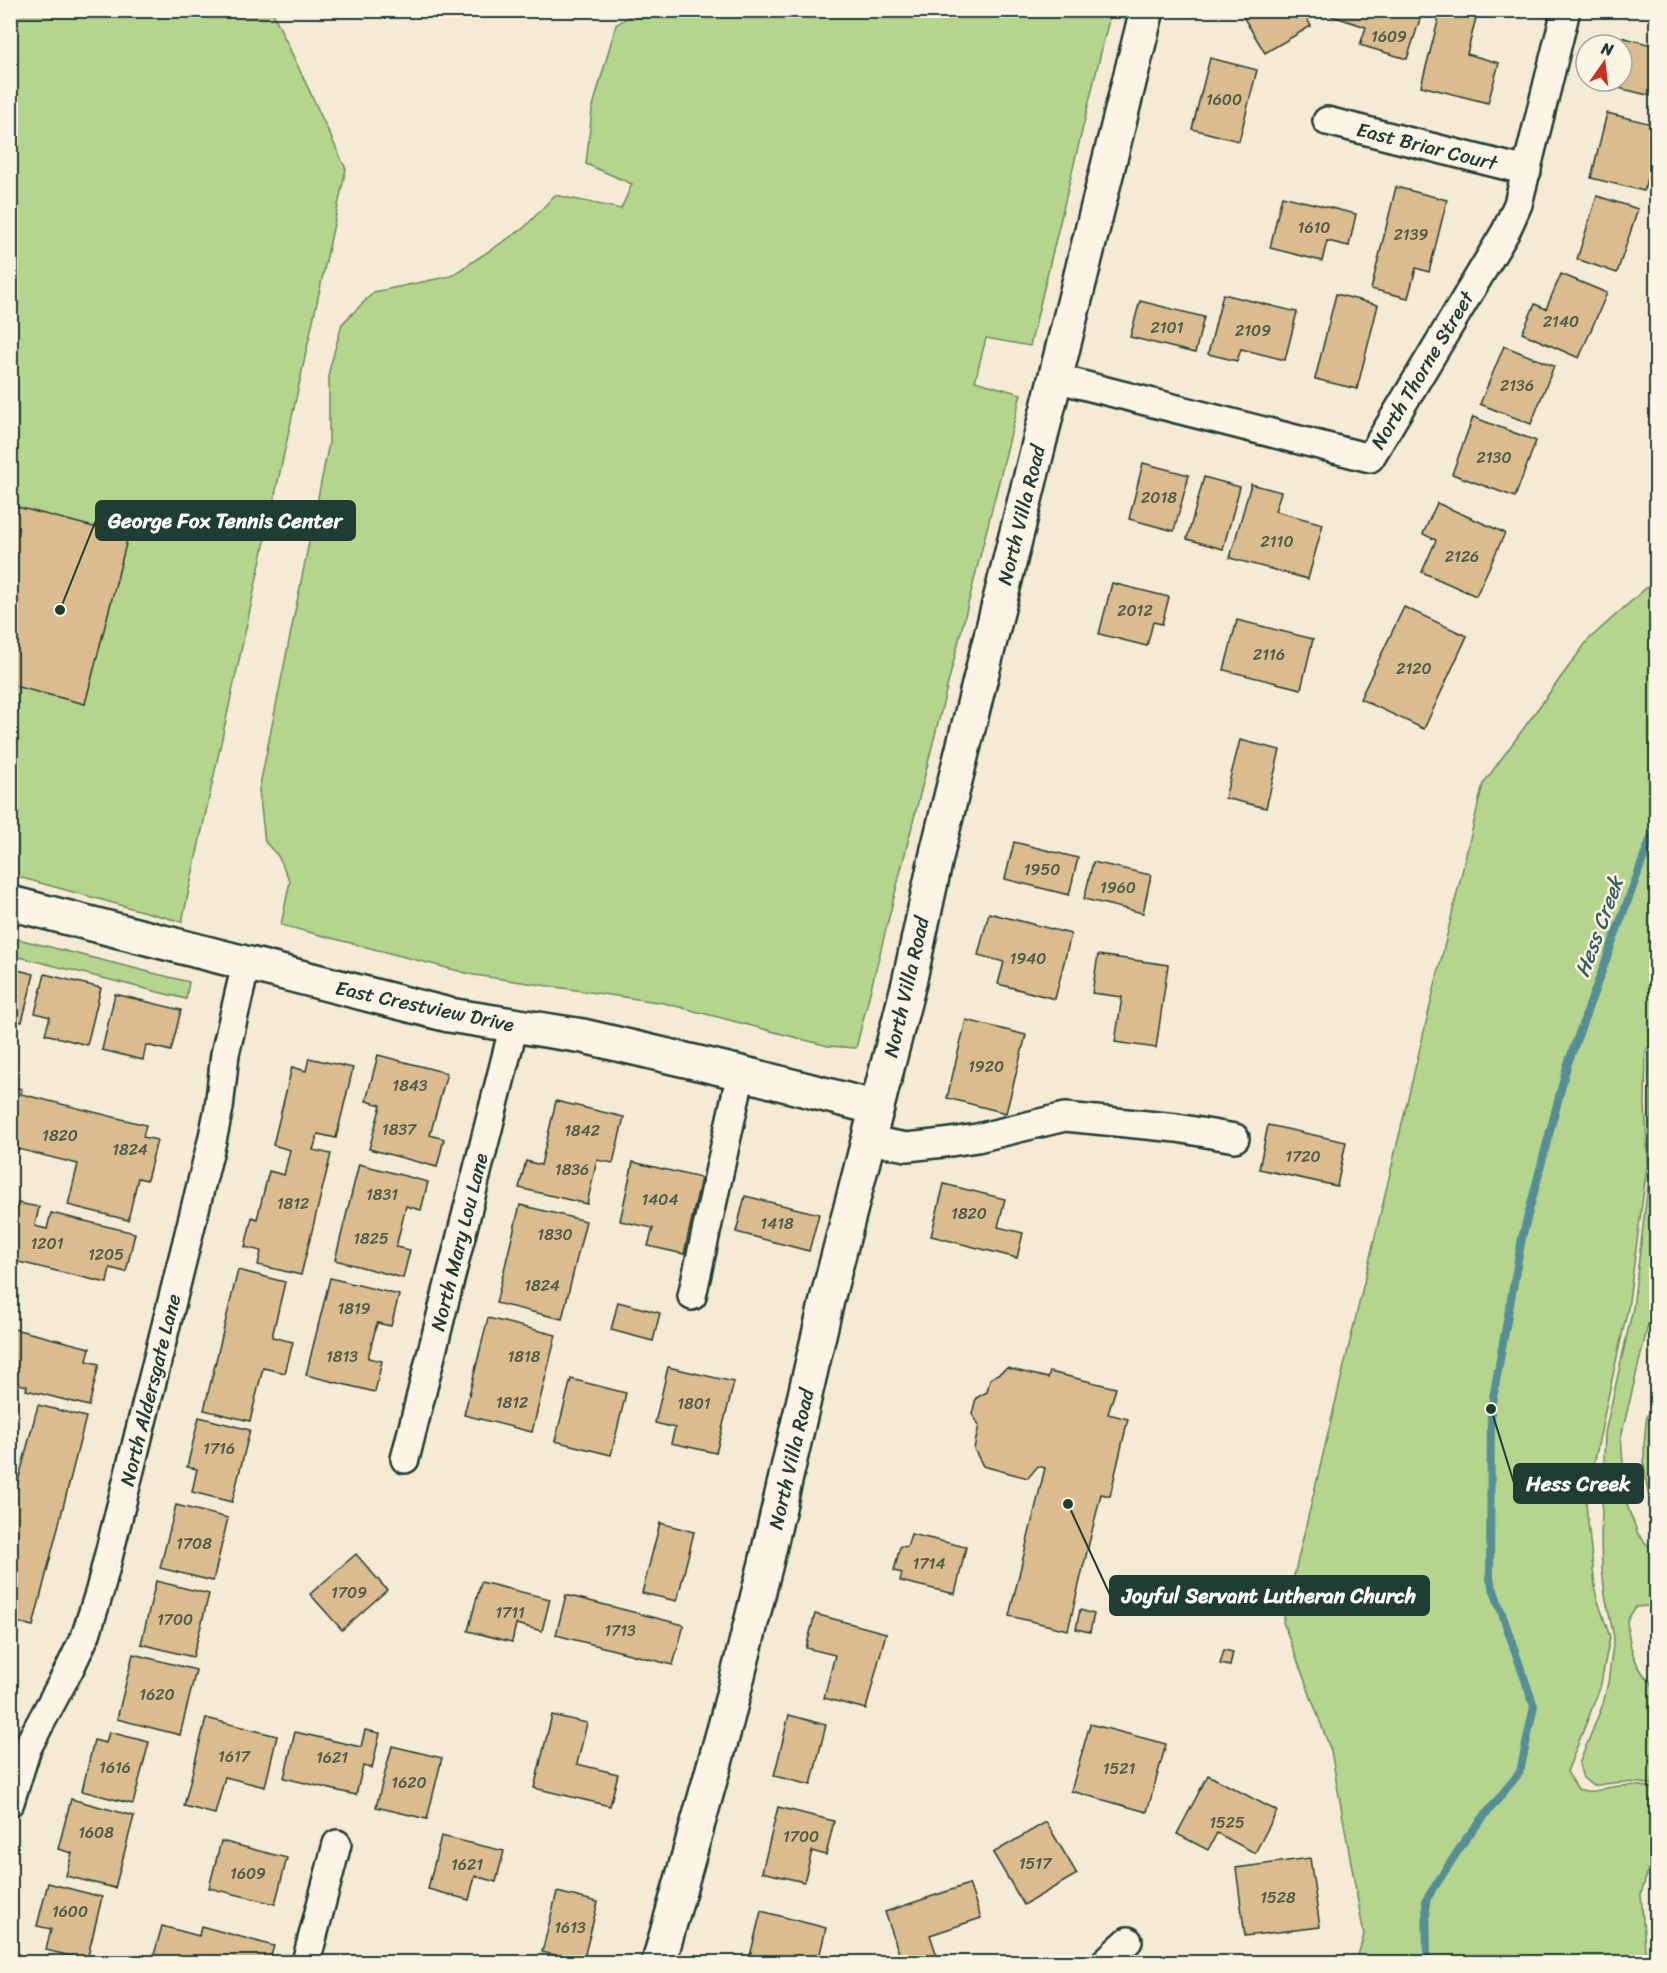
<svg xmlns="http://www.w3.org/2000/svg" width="1667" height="1973" font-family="Sriracha,sans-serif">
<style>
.green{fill:#b5d48d;stroke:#6a8860;stroke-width:1.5}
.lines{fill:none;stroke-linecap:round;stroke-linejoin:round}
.stream{stroke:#548f95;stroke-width:8}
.building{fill:#dabc8e;stroke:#1f3d34;stroke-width:1.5}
.minor-casing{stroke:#1f3d34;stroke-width:32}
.tertiary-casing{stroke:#1f3d34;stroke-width:38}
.secondary-casing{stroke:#1f3d34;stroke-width:38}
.minor{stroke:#fcf5e5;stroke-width:27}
.tertiary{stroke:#fcf5e5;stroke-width:33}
.secondary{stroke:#fcf5e5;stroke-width:33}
.labels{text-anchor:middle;stroke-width:5;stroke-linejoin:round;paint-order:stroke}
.number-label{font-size:16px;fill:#4e5d4a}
.street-label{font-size:20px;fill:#1f3d34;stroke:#fcf5e5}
.water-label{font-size:21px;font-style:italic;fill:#355f5c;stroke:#fcf5e5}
.leader{fill:none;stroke:#1f3d34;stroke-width:2}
.callout-dot{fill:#1f3d34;stroke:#fcf5e5;stroke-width:2}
.callout{fill:#1f3d34;stroke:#1f3d34;stroke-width:2}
.callout-label{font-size:21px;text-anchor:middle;font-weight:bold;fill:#fff}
</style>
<rect width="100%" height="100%" fill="#f5ead4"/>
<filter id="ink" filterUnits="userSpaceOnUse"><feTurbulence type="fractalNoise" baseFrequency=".0167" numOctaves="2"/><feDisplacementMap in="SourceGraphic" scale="12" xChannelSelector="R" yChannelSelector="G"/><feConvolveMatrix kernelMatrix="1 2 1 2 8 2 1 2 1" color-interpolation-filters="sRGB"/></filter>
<g filter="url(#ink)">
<!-- green -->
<g class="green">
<polygon points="11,11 272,11 346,169 182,922 11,875"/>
<polygon points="637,11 1111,11 1030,346 986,338 975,381 1021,394 856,1048 828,1046 664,1003 474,975 281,925 290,881 278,856 265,842 259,790 329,443 329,371 342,324 374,292 451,276 524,228 555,195 621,209 632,184 586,164 592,110 616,25"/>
<path d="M1656 579V1040L1646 1050 1645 1104 1648 1159 1628 1308 1606 1406 1586 1504 1596 1595 1610 1637 1600 1688 1567 1772 1578 1789C1595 1794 1595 1790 1612 1787 1627 1784 1641 1786 1656 1788V1844L1641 1894 1646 1962H1356L1364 1935 1331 1751 1283 1622 1483 784 1588 640Z"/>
<polygon points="10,937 189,982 186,999 11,955"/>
<path d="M1656 1044V1292L1621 1437 1626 1502 1638 1534 1656 1555V1611L1648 1606 1636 1607 1627 1620C1629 1646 1634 1670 1656 1687V1785C1635 1781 1615 1781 1593 1786L1583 1778 1579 1764 1603 1704 1608 1683 1614 1637 1605 1595 1602 1569 1601 1538 1605 1433 1633 1308 1651 1160V1050Z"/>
<path d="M1647 1415 1656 1416V1518C1642 1482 1642 1452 1647 1415Z"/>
</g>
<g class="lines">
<!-- stream -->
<polyline class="stream" points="1432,1962 1427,1957 1426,1900 1465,1840 1520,1772 1534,1706 1490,1579 1491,1409 1522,1238 1567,1066 1656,824"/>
</g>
<!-- building -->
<g class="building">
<polygon points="1239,10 1302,10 1311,26 1265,53"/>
<polygon points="1334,10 1423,10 1407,59 1360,45 1366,27 1332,16"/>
<polygon points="1441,10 1478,10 1467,54 1499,63 1488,103 1421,86"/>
<polygon points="1621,37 1656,46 1656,97 1610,86 1611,81 1622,81 1622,45 1619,45"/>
<polygon points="1210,58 1257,70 1239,141 1192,129"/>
<polygon points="1607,113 1656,125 1656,139 1644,191 1591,178"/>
<polygon points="1396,187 1447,200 1429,272 1416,268 1408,298 1371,289"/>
<polygon points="1282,196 1356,214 1349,246 1327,241 1322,261 1270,248"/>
<polygon points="1597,196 1638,209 1617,273 1577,259"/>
<polygon points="1561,274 1607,293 1579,358 1522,333 1535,304 1546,309"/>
<polygon points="1223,294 1297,312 1285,360 1241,349 1237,361 1208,354"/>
<polygon points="1336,294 1378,305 1357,389 1315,379"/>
<polygon points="1140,301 1204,317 1195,353 1130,337"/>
<polygon points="1504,346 1554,366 1531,424 1480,404"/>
<polygon points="1473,417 1536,441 1515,497 1452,474"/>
<polygon points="1143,463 1189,475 1174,531 1129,519"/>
<polygon points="1204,477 1240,487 1223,549 1187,539"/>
<polygon points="1251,484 1281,492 1275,511 1323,524 1308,579 1230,558"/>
<polygon points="1437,503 1505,533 1476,596 1422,572 1436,540 1423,534"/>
<polygon points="10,505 128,536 85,704 10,685"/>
<polygon points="1112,583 1169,597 1162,624 1153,622 1147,646 1099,634"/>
<polygon points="1404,607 1467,636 1424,729 1360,699"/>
<polygon points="1237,620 1313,639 1301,689 1224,670"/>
<polygon points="1240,740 1280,750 1266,808 1225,798"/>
<polygon points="1014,842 1078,858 1069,895 1005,879"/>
<polygon points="1093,862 1151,875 1143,913 1084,899"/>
<polygon points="989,913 1071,934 1055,999 998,984 1004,962 978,955"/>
<polygon points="1098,955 1168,965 1156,1048 1115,1042 1122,997 1092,993"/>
<polygon points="10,968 34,974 22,1022 10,1019"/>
<polygon points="45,974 101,988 87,1045 45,1034 50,1017 35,1013"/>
<polygon points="115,994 181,1010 171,1051 146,1045 143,1060 102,1050"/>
<polygon points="966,1020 1026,1035 1006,1113 947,1098"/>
<polygon points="378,1055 447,1073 430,1135 444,1139 437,1167 369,1149 381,1105 366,1101"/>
<polygon points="309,1058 353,1068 336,1138 318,1134 313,1150 331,1154 301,1275 258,1265 261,1251 245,1247 252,1217 257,1219 269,1171 284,1175 290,1150 273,1145 292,1067 306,1071"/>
<polygon points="10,1086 22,1089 21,1094 146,1125 143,1137 157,1140 147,1180 138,1178 128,1220 68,1205 78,1164 10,1147"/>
<polygon points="556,1101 624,1117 613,1163 597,1160 587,1204 519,1188 526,1161 541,1165"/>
<polygon points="1268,1125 1346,1142 1337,1186 1259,1169"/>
<polygon points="633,1162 701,1178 684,1254 648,1246 653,1228 620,1221"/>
<polygon points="359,1164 428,1182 421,1210 406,1206 396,1247 410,1250 403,1278 335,1260"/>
<polygon points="944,1184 1005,1199 998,1227 1023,1233 1017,1258 931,1236"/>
<polygon points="745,1196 819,1214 809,1251 736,1232"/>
<polygon points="18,1203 39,1207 35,1226 47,1229 51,1213 135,1233 126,1272 110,1268 107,1283 10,1260 10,1235"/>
<polygon points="520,1205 586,1221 562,1319 496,1303"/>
<polygon points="238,1270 285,1282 272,1337 293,1342 285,1373 263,1368 250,1421 204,1410"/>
<polygon points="330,1278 399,1295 391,1326 377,1323 368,1358 382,1361 375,1392 306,1375"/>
<polygon points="618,1302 660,1313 653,1341 611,1330"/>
<polygon points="488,1318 556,1335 532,1432 464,1415"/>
<polygon points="10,1328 90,1348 87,1361 99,1364 89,1406 26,1390 27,1386 10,1382"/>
<polygon points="668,1367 734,1382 716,1453 671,1443 675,1428 655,1423"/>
<polygon points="1007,1368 1048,1378 1050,1372 1116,1388 1108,1414 1128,1419 1110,1496 1101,1494 1068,1630 1009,1616 1045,1468 1038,1466 1028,1478 983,1466 974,1449 979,1425 972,1414 976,1398 987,1392 990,1379"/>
<polygon points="571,1379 626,1393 611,1455 555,1441"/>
<polygon points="10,1391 17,1393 10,1417"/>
<polygon points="38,1405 86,1417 33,1626 16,1622 12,1639 10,1639 10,1512"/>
<polygon points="199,1417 250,1430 232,1502 192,1492 197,1469 187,1467"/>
<polygon points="176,1505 228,1518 213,1581 160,1568"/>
<polygon points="660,1523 694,1532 677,1601 642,1593"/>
<polygon points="911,1534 966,1547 955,1594 900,1581 902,1573 894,1571 900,1546 907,1547"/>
<polygon points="356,1554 387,1590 342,1630 310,1594"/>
<polygon points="156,1581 209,1594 193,1657 141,1644"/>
<polygon points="481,1582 550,1599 542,1631 516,1624 512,1642 468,1631"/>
<polygon points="566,1595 684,1625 673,1665 556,1635"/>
<polygon points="1080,1610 1094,1614 1090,1632 1076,1629"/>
<polygon points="815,1614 886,1633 866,1709 824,1698 835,1655 806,1648"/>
<polygon points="1224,1650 1233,1652 1230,1666 1220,1664"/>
<polygon points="133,1654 196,1670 180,1735 117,1719"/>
<polygon points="552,1715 587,1723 577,1764 618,1774 610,1806 534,1788"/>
<polygon points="789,1715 826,1725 811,1785 774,1776"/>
<polygon points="206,1718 277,1736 265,1787 225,1777 215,1814 184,1806"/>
<polygon points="1090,1724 1166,1744 1147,1812 1071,1791"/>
<polygon points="365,1730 380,1733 372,1768 363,1766 356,1795 284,1778 295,1732 361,1747"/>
<polygon points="109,1732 149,1742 133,1804 82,1791 94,1740 106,1743"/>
<polygon points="392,1746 442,1758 427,1819 376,1807"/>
<polygon points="1208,1775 1277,1811 1255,1853 1217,1833 1208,1850 1177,1834"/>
<polygon points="71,1799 134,1816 115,1888 66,1876 72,1853 58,1849"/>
<polygon points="778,1807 834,1821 826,1855 812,1851 804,1882 762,1872"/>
<polygon points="1046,1822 1077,1874 1024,1905 993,1853"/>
<polygon points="441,1836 504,1851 496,1882 475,1876 469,1900 428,1889"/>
<polygon points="221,1841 287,1858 275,1904 209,1888"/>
<polygon points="1310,1858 1320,1927 1245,1936 1236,1868"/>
<polygon points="48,1883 102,1897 87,1960 46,1950 51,1929 37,1926"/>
<polygon points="969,1884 981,1918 930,1935 938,1959 927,1962 902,1962 885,1912"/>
<polygon points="557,1892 598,1902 583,1962 542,1952"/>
<polygon points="761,1911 826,1928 818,1962 776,1962 750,1956"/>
<polygon points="162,1926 199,1936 201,1926 274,1946 269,1962 152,1962"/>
<polygon points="353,1955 384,1962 351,1962"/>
</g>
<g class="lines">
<!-- minor casing -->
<g class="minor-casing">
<g id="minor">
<polyline points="1327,121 1527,171"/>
<polyline points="1055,378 1370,458 1506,231 1518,204 1566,10"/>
<polyline points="868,1140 907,1147 944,1143 977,1138 1065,1117 1177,1128 1235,1138"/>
<polyline points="692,1296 741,1073"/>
<polyline points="405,1459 514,1025"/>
<polyline points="10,1802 27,1748 70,1668 86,1634 100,1590 212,1141 219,1108 225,1054 246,964"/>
<polyline points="306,1962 337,1844"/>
<polyline points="1105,1962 1128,1941"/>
</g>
</g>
<!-- tertiary casing -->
<g class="tertiary-casing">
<polyline id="tertiary" points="10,903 449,1015 583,1036 741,1073 877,1108"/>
</g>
<!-- secondary casing -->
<g class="secondary-casing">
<polyline id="secondary" points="659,1962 726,1723 766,1563 828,1296 909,983 938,849 1147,10"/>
</g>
<!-- minor -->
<use href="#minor" class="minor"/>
<!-- tertiary -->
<use href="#tertiary" class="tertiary"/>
<!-- secondary -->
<use href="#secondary" class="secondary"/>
</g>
</g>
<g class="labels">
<!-- number labels -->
<g class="number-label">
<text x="1389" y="42">1609</text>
<text x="1224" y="105">1600</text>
<text x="1314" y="233">1610</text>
<text x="1411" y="240">2139</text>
<text x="1561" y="327">2140</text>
<text x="1167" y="333">2101</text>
<text x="1253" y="336">2109</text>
<text x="1517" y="391">2136</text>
<text x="1494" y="463">2130</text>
<text x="1159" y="503">2018</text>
<text x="1277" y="547">2110</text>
<text x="1462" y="562">2126</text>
<text x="1135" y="616">2012</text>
<text x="1269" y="660">2116</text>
<text x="1414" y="674">2120</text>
<text x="1042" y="875">1950</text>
<text x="1118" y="893">1960</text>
<text x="1028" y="964">1940</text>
<text x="986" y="1072">1920</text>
<text x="410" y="1091">1843</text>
<text x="399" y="1135">1837</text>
<text x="582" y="1136">1842</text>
<text x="60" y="1141">1820</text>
<text x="130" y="1155">1824</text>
<text x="1303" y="1162">1720</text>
<text x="572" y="1175">1836</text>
<text x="382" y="1200">1831</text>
<text x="660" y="1205">1404</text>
<text x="293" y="1209">1812</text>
<text x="969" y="1219">1820</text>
<text x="777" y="1229">1418</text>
<text x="555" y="1240">1830</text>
<text x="371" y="1244">1825</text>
<text x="47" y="1249">1201</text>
<text x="106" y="1260">1205</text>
<text x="542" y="1291">1824</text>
<text x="354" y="1314">1819</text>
<text x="342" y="1362">1813</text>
<text x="524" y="1362">1818</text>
<text x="512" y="1408">1812</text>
<text x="694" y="1409">1801</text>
<text x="219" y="1454">1716</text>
<text x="194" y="1549">1708</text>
<text x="929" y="1569">1714</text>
<text x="349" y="1598">1709</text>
<text x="510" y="1618">1711</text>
<text x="175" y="1625">1700</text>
<text x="620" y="1636">1713</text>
<text x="157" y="1700">1620</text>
<text x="234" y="1762">1617</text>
<text x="332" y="1763">1621</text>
<text x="115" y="1773">1616</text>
<text x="1119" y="1774">1521</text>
<text x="409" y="1788">1620</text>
<text x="1227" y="1828">1525</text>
<text x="96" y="1838">1608</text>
<text x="801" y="1842">1700</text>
<text x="1035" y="1869">1517</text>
<text x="467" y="1870">1621</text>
<text x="248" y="1879">1609</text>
<text x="1278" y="1903">1528</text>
<text x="70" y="1917">1600</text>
<text x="570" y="1933">1613</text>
</g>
<!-- street labels -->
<g class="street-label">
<text transform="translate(1427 146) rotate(14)" y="7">East Briar Court</text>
<text transform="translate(1422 370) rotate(-59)" y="7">North Thorne Street</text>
<text transform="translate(1021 515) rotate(-76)" y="7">North Villa Road</text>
<text transform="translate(906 987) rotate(-77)" y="7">North Villa Road</text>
<text transform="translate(425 1006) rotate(12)" y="7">East Crestview Drive</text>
<text transform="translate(459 1242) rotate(-76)" y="7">North Mary Lou Lane</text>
<text transform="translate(150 1390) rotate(-76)" y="7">North Aldersgate Lane</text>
<text transform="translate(791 1459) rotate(-77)" y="7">North Villa Road</text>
</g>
<!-- water labels -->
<g class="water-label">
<text transform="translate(1599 927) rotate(-70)" y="7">Hess Creek</text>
</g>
</g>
<!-- callouts -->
<path class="leader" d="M60 610L96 520M1491 1409L1514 1483M1068 1504L1110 1595"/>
<g class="callout-dot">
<circle cx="60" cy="610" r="6"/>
<circle cx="1491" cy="1409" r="6"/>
<circle cx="1068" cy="1504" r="6"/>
</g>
<g class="callout">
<rect x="96" y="501" width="259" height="39" rx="6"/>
<rect x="1514" y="1464" width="129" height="39" rx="6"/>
<rect x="1110" y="1576" width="319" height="39" rx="6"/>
</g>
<g class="callout-label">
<text x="225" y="528">George Fox Tennis Center</text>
<text x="1578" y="1491">Hess Creek</text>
<text x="1269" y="1603">Joyful Servant Lutheran Church</text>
</g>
<!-- margin -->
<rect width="1667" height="1973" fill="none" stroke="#fcf5e5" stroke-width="36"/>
<rect x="18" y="18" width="1631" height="1937" fill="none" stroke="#1f3d34" stroke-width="2" filter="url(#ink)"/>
<!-- north arrow -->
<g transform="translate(1604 63) rotate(14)"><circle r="28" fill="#fcf5e5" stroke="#a4ab9e" stroke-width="1.5"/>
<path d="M0-4.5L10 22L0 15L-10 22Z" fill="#c8321e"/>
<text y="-9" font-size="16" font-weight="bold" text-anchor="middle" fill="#1f3d34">N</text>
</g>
</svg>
